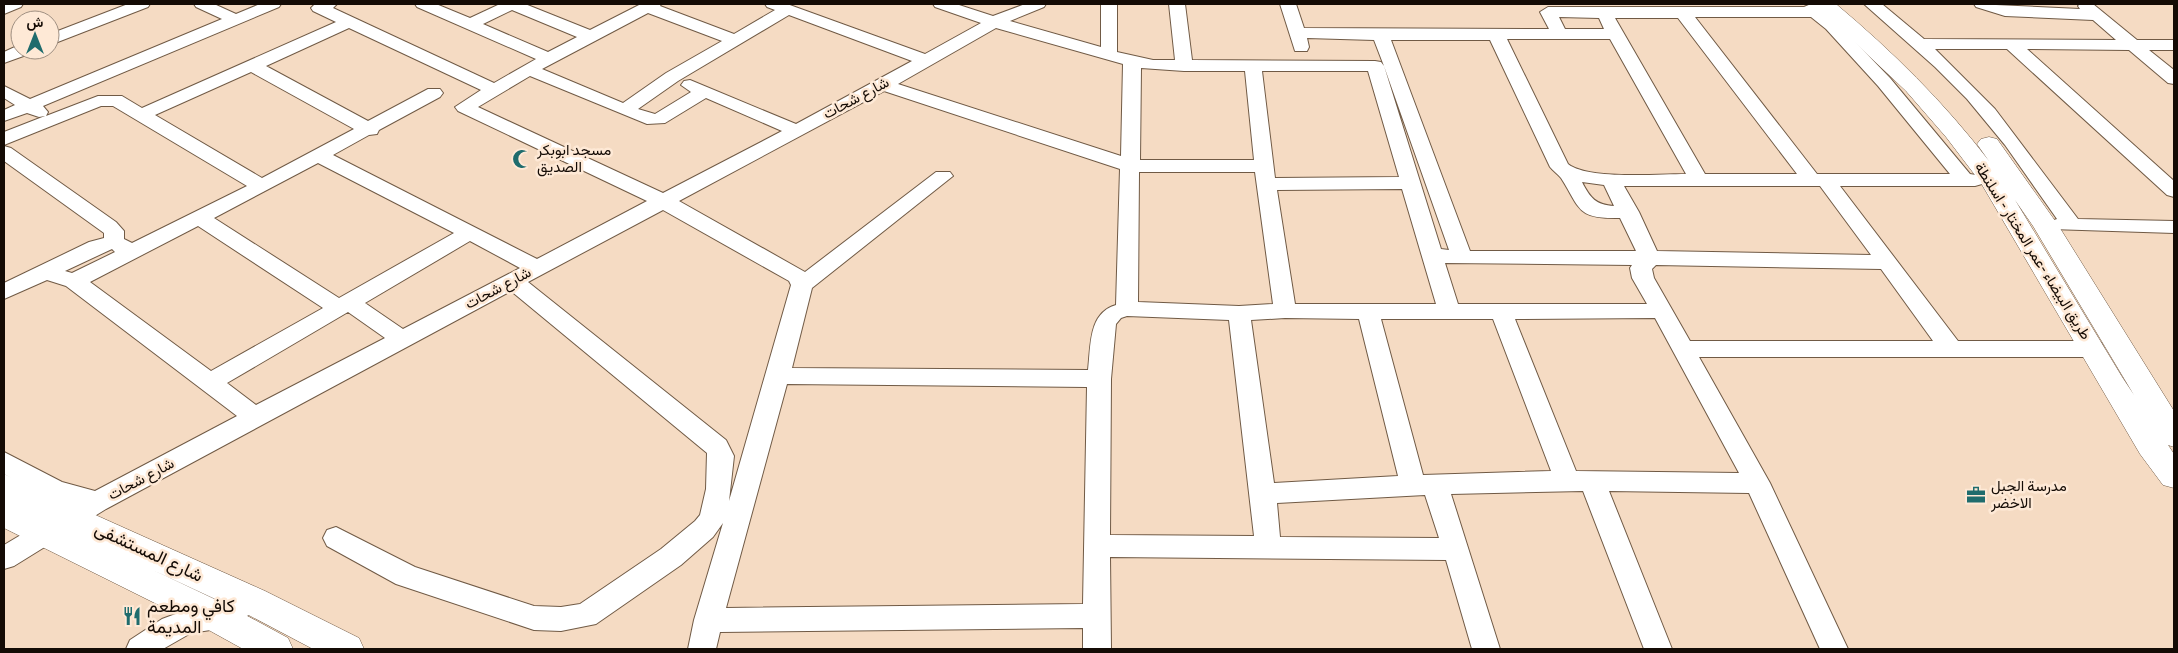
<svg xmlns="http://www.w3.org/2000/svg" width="2178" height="653" font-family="Literata,Vazirmatn,serif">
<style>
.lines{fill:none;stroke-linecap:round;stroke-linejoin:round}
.minor-casing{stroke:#705a45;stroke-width:2}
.secondary-casing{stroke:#705a45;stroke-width:1}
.primary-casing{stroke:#705a45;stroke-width:1}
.minor{fill:#fff;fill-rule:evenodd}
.secondary{fill:#fff;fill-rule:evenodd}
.primary{fill:#fff;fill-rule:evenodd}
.labels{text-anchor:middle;stroke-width:5;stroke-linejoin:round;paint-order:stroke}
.street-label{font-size:15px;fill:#140b05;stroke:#fee9d6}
.poi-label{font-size:15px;fill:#140b05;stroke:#fee9d6;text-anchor:start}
.near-street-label{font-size:18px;fill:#140b05;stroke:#fee9d6}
.near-poi-label{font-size:18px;fill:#140b05;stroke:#fee9d6;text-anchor:start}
</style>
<rect width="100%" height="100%" fill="#f5dbc3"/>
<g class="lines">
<!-- minor casing -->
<g class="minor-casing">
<g id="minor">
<polygon points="4,4 23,4 21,7 4,14"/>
<polygon points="128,4 150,4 148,7 50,45 50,34"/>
<path d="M194 4H214L236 14 260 4H281L279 7 43 106 48 112 46 116 98 96H122L142 108 336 22 313 11 311 8 315 4H337L333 8 494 83 536 59 417 7 415 4H436L470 18 500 4H525L590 30 641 4H661L660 6 734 34 775 10 767 7 765 4H787L925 54 981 23 935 7 933 4H956L993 16 1025 4H1046L1044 7 1010 21 1101 47V4H1117V52L1153 60H1175L1169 4H1185L1192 60 1375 61 1381 62 1384 66 1374 40 1307 38 1309 47 1307 51H1295L1280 4H1296L1304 28 1549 29 1540 12 1548 7H1804L1811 4C1820 6 1839 6 1843 12L1841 15 1831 17 1890 78 1970 174 1982 176 1985 180 1982 184 1975 186H1840L1958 341H2093L2101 343 2104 349 2101 355 2093 357H1699L1770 483 1848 649H1820L1749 493 1609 491 1672 649H1644L1583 491 1451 494 1500 649H1472L1446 560 1110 557 1111 649H1083V628L720 632 716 649H688L694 620 723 523 713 537 681 565 596 624 561 631 534 630 396 584 327 546 323 538 327 530 336 527 415 567 534 606 561 607 580 604 661 549 695 521 700 515 706 489 707 453 511 291 106 509 14 566 4 569V545L71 505 45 497 4 474V452L62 482 95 491 237 416 66 286 47 280 4 299V283L89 242 104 238V233L4 161V146L11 148 116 222 124 231V239L132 243 247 186 113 106H101L4 145V132L45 116 39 117 27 113 4 121V110L15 105 4 98V86L30 99 222 19 196 7ZM512 10 577 37 548 52 483 24ZM648 13 722 41 666 73 623 103 542 69ZM789 15 912 61 796 124 690 80 684 81 681 85 691 92 655 114 638 109 678 81ZM1559 17 1599 18 1604 29H1565ZM1695 17H1811L1826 29 1878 86 1950 174H1817ZM1615 18H1678L1797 174H1705ZM349 28 481 90 455 107 458 111 647 201 537 259 333 155 369 135 377 134 379 130 440 97 443 93 440 89H428L368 121 266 66ZM996 28 1123 64 1121 156 898 84ZM1507 39H1610L1686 174C1659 174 1588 180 1568 164ZM1391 40H1490L1550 167C1553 171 1558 174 1561 178 1581 209 1576 219 1620 218L1636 251H1470ZM1384 66 1449 250 1441 249ZM1141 68 1184 71H1245L1254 160H1140ZM1262 71H1368L1399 177 1275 178ZM251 72 354 129 262 178 155 115ZM530 76 647 124 665 123 706 98 782 131 663 193 478 107ZM884 91 1120 169 1116 305C1088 313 1091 346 1088 370L792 368 812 288 953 176 950 172H936L805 272 679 201ZM318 163 454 233 339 298 214 218ZM1139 172H1255L1273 304 1239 306 1138 302ZM1582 182 1604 185 1614 206C1596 205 1590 198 1582 182ZM1624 186H1820L1871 255 1657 251 1639 212ZM1402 189 1436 304H1295L1277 190ZM663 210 789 281 791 285 729 501 734 456 726 440 528 282ZM198 226 323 308 211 371 90 282ZM470 241 520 268 403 329 365 303ZM112 249 115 252 72 273 65 271ZM1445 263 1632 265 1630 268 1632 278 1647 304H1458ZM1656 265 1881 269 1933 341H1690L1654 278 1652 269ZM348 312 385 338 256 405 227 383ZM1127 316 1229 320 1254 536 1110 535 1111 379 1116 324 1121 318ZM1285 318 1359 319 1398 476 1274 483 1251 320ZM1655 318 1739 473 1576 471 1515 319ZM1381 319H1493L1551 471 1423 475ZM787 384 1087 387 1083 604 726 608ZM1425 495 1439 538 1280 537 1277 503Z"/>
<polygon points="1864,4 1882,4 1924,39 2116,40 2093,20 2005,16 1976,7 1974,4 2080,9 2078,6 2080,4 2093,4 2137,40 2174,40 2174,50 2149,50 2174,70 2174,84 2168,83 2129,50 2027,49 2174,181 2174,197 2167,195 2007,49 1935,49 1995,109 2078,219 2174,221 2174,233 2051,229 2048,225 2051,221 2057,219 2005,145 1967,99 1935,67"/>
<polygon points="17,46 20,46 20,50 31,50 29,54 4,63 4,52"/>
<polygon points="253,589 263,593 267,601 263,609 217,629 191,633 163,649 126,649 130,640 162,619 189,609 214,605"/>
</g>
</g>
<!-- secondary casing -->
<g class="secondary-casing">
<path id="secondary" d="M1814 4H1836C1892 51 1944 102 1989 161L1977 144 1981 139 1989 137 1997 139 2058 225 2174 411V447L2168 445 2174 454V488L2163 485 2140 454 1981 183 1946 137 1906 91ZM2015 200 2033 226 2134 395 2122 377Z"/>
</g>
<!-- primary casing -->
<g class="primary-casing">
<polygon id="primary" points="4,474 265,591 359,638 364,649 313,649 241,611 153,570 229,606 288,638 293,649 243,649 205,628 4,528 4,500 7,501 4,500"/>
</g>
<!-- minor -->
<use href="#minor" class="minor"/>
<!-- secondary -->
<use href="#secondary" class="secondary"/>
<!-- primary -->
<use href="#primary" class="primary"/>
</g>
<!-- icons -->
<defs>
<g id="mosque-bare" transform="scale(1.5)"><path d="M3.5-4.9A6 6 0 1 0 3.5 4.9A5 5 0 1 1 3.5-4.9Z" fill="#1f6c6d" stroke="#fee9d6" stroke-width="2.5" paint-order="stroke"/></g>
<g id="office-bare" transform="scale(1.5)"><path d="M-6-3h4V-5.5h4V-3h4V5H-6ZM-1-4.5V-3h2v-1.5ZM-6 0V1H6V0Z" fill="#1f6c6d" stroke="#fee9d6" stroke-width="2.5" paint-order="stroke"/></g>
<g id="restaurant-bare" transform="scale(1.5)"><path d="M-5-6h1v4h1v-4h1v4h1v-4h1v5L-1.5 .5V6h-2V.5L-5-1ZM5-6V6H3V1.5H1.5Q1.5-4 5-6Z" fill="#1f6c6d" stroke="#fee9d6" stroke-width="2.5" paint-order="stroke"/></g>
</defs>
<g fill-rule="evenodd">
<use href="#mosque-bare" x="522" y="159"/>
<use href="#office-bare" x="1976" y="495"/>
<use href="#restaurant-bare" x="132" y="616"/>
</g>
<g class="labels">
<!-- street labels -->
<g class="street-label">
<text transform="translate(856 98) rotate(-28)" y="5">شارع شحات</text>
<text transform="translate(2033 251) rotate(58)" y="5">طريق البيضاء -عمر المختار - اسلنطة</text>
<text transform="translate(498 288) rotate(-28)" y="5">شارع شحات</text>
<text transform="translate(141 479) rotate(-28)" y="5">شارع شحات</text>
</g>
<!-- poi labels -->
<g class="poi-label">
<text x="537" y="155">مسجد ابوبكر<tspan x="537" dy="17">الصديق</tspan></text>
<text x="1991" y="491">مدرسة الجبل<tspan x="1991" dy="17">الاخضر</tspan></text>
</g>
<!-- near-street labels -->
<g class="near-street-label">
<text transform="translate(149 552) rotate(25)" y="6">شارع المستشفى</text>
</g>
<!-- near-poi labels -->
<g class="near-poi-label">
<text x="147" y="612">كافي ومطعم<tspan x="147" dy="21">المديمة</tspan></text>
</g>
</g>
<!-- border -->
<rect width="2178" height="653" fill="none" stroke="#140b05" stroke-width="10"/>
<!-- north arrow -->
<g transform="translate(35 35)"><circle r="24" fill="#fee9d6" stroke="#a09082"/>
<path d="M0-4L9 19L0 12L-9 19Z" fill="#1f6c6d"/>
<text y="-8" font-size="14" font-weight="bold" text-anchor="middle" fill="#140b05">ش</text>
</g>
</svg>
